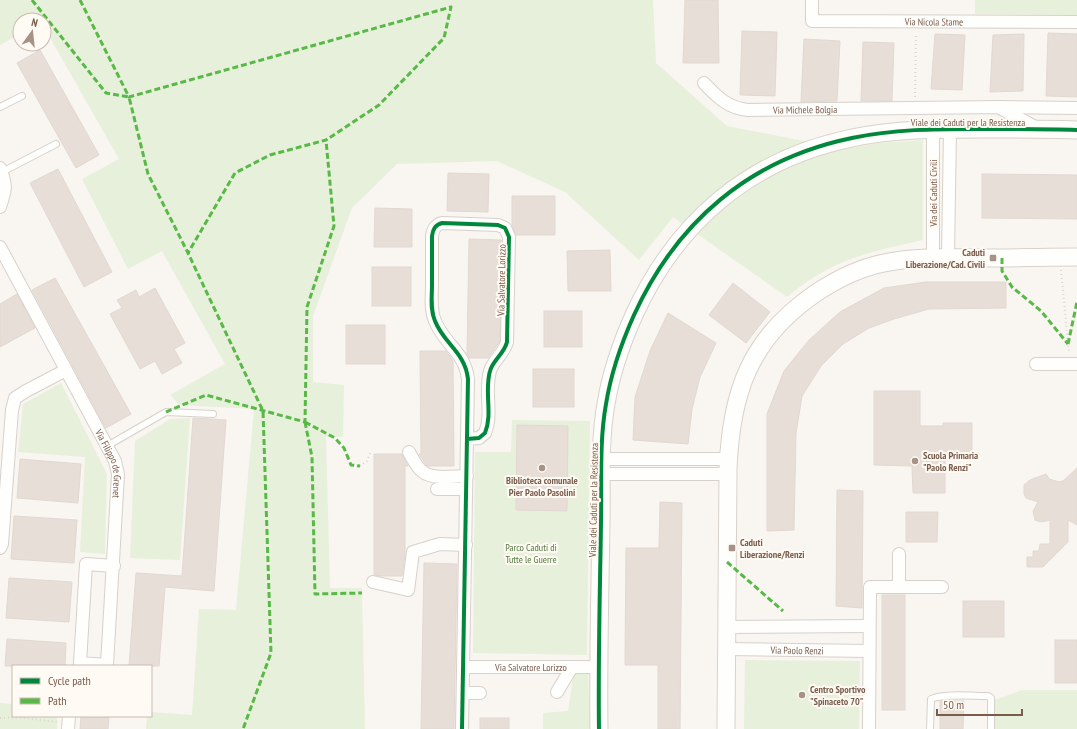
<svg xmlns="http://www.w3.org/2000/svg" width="1077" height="729" font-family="'PT Sans Narrow',sans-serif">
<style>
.green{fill:#e7f0db}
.building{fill:#e6ded7;stroke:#e2d8d2}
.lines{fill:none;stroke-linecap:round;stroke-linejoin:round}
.lane-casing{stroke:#d7d1cb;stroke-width:8}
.street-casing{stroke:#d7d1cb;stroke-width:14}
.secondary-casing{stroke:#d9d2cb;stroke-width:19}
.path{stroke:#dcd5d0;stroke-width:2;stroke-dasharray:1 3;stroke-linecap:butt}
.lane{stroke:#fefefd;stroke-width:6}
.street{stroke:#fefefd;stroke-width:12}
.secondary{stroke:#fefefd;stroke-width:17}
.quiet{stroke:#58b947;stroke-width:3;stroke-dasharray:6 3;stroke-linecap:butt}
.cycleway-casing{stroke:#fffaf3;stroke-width:6}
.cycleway{stroke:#00873e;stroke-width:4}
.poi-dot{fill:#a69286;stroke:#fffaf3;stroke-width:1.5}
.labels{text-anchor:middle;stroke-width:4;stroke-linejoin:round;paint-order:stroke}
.street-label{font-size:10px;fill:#7a5c4d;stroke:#fffaf3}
.poi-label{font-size:10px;font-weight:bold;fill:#7a5c4d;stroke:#fffaf3;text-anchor:start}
.park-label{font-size:10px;fill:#537a41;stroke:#fffaf3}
</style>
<rect width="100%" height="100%" fill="#f9f5f0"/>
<!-- green -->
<g class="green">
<path d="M0 0H653L656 63 727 126 845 149 878 143 923 140V240C869 252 830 260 787 297L673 217 639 260 565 192 497 161 397 164 352 208 313 316V382L344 385 343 437H326L330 588H362L365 729H146L147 716H151V712L192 715 199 609 236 610 254 409 179 405 170 395 225 364 162 251 128 269 82 179 119 159 44 27V20H20V34L0 45Z"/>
<polygon points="975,0 1077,0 1077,15 975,14"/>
<polygon points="61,383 107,474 105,554 80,552 85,457 18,452 23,404"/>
<polygon points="190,418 180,560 130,558 135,441 170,419"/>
<polygon points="512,420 590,421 587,655 473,653 475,452 511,452"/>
<polygon points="745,660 860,661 859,729 744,729"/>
<polygon points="574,672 588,672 590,729 543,729 543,713 568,711"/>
<polygon points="1022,690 1077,690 1077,729 995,729 995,700"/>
<polygon points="0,703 13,704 13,716 57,716 57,729 0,729"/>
</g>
<!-- building -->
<g class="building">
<polygon points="685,0 718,0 719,63 683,63"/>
<polygon points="742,31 777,32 775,96 740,95"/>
<polygon points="1048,33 1077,34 1077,97 1046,96"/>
<polygon points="935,34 965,35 962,90 931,89"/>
<polygon points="1024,34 1023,91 990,92 993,35"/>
<polygon points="804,39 840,41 837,101 801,102"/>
<polygon points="863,42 894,43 892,101 861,101"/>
<polygon points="40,50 99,155 76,168 17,63"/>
<polygon points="58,169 112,272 84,287 30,183"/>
<polygon points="448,173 489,174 488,212 447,211"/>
<polygon points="982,174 1077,175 1077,219 982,218"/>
<polygon points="512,196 555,196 555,235 516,235 512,225"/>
<polygon points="375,208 412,209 412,247 374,247"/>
<polygon points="469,239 501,240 500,341 488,358 469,358 467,354"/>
<polygon points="610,250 611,291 568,291 567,251"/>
<rect x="372" y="267" width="39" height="39"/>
<polygon points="55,278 131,414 106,428 32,290"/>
<polygon points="926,282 1006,282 1006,308 929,309 894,319 869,328 843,344 821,366 802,396 796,433 794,530 767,531 767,414 784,371 809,340 840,312 884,288"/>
<polygon points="733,283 770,312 746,343 709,315"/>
<polygon points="155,288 185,343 174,349 182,363 162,374 155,361 140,369 110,314 122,308 117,300 136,290 139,297"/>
<polygon points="17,294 35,328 0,347 0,304"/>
<rect x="544" y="311" width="38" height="36"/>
<polygon points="668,313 716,343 700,377 692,409 688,444 633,440 635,397 650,351"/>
<rect x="346" y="325" width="39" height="39"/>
<polygon points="420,351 446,351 453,361 454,466 427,466 419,454 421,454"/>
<rect x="533" y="369" width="41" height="38"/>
<polygon points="874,391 920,391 920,426 943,426 943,423 972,423 972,452 945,452 945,493 913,493 912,466 874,465"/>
<polygon points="193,418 226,420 214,591 165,587 159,666 129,666 136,573 182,576"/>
<polygon points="517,425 568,426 567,511 516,510"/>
<polygon points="374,454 402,454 408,466 405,466 405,554 402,576 381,576 374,575"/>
<polygon points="20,459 81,464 78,503 17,498"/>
<polygon points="1077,468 1077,525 1068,520 1068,542 1043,567 1027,567 1027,557 1033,557 1033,551 1039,551 1040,544 1050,544 1050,520 1041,522 1035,520 1033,511 1038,502 1026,498 1024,494 1024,485 1030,480 1046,474 1049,479 1059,482 1063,481"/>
<polygon points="837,490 863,491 862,608 836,606"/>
<polygon points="660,502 682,503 680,729 658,729 658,665 625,665 626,548 659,548"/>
<polygon points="906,512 938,512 937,542 906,542"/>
<polygon points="14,516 77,520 74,563 11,559"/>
<polygon points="424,563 457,564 454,729 421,729"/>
<polygon points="9,578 72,582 69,622 6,618"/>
<rect x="882" y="595" width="23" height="115"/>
<rect x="963" y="601" width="41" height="36"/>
<polygon points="7,639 66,643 65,666 5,666"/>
<rect x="1055" y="640" width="22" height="43"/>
<polygon points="940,701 964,701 963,729 940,729"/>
<polygon points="81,716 109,716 108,729 80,729"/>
<rect x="480" y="718" width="29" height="11"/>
</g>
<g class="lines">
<!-- lane casing -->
<g class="lane-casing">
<g id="lane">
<polyline points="0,107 22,96"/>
<polyline points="2,172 56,144"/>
<polyline points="107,446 166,412 213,414"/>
<path d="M930 729 931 699C943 693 973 696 988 696L991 698V729"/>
</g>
</g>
<!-- street casing -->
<g class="street-casing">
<g id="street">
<path id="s1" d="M812 0V21L1077 22"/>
<path id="s2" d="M704 83C717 97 728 108 748 110L999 107 1077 108"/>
<polyline points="1000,108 1037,128"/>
<path d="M0 168C7 186 6 189 0 207"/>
<path id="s3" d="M0 247 115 461 118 474 107 665 80 663 86 564 114 566"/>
<polyline points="948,257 950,129"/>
<polyline points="933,258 933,129"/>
<polyline points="1036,364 1077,364"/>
<path d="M409 452C413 459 416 467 423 472 434 480 454 476 467 476"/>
<polyline points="601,459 728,459"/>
<polyline points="601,474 728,474"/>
<polyline points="437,489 466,489"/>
<polyline points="0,548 2,544 12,410 15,398 26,391 66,370"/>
<polyline points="373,582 408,590 413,552 440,544 466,545"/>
<polyline points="899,587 942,587"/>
<polyline points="726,627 869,626"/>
<path id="s4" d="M726 649 869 651"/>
<path id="s5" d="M464 667H598"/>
<polyline points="557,692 572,667"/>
<polyline points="463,693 480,693"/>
<polyline points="68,729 69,716"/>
<path d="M462 729 468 379C465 352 444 344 435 321 430 310 432 297 432 285 432 268 432 252 432 236 433 229 435 225 442 223L498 225 505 228 509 237 507 342C504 354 493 360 490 371 484 391 493 414 485 433L479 438 467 439"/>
<polyline points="869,729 870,587 899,587 899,554"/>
</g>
</g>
<!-- secondary casing -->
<g class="secondary-casing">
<g id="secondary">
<path d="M599 729C598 660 600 591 601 522 602 483 599 443 606 404 611 373 621 344 634 315 677 221 750 159 852 138 894 129 935 129 978 129 1011 129 1044 129 1077 130"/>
<path d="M726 729 728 469C731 392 750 338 816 293 837 279 859 268 884 263 915 256 948 258 980 258 1013 258 1045 257 1077 257"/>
</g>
</g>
<!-- path -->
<g class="path">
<polyline points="915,97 916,33"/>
<polyline points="1061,270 1069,353"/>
<polyline points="360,466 367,461 371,451"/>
<polyline points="0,718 15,717 58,722"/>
</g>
<!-- lane -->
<use href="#lane" class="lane"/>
<!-- street -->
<use href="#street" class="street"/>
<!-- secondary -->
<use href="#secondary" class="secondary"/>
<!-- quiet -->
<g class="quiet">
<polyline points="32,0 106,93 129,97 148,174 188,253 263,411 271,653 243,729"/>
<polyline points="80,0 129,97 451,7 444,38 379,105 326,140 270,155 235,173 188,253"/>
<polyline points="1002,258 1002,271 1012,287 1041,311 1068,344"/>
<polyline points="1068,344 1077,302"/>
<polyline points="166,412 206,395 305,422 307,307 334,226 326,140"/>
<polyline points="305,422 312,457 315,594 362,593"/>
<polyline points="305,422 335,438 344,448 351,465 360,466"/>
<polyline points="727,562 783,611"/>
</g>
<!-- cycleway casing -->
<g class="cycleway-casing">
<g id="cycleway">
<path d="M462 729 468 379C465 352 444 344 435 321 430 310 432 297 432 285 432 268 432 252 432 236 433 229 435 225 442 223L498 225 505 228 509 237 507 342C504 354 493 360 490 371 484 391 493 414 485 433L479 438 467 439"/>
<path d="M599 729C598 660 600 591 601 522 602 483 599 443 606 404 611 373 621 344 634 315 677 221 750 159 852 138 894 129 935 129 978 129 1011 129 1044 129 1077 130"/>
</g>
</g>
<!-- cycleway -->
<use href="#cycleway" class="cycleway"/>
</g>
<!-- markers -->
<g class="poi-dot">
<rect x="989" y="254" width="8" height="8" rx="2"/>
<circle cx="915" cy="461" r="4"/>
<circle cx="542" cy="468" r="4"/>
<rect x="728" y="544" width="8" height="8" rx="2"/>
<circle cx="802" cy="695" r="4"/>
</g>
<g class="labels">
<!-- street labels -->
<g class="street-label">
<text dy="4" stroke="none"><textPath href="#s1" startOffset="143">Via Nicola Stame</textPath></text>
<text dy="4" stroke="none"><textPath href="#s2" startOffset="110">Via Michele Bolgia</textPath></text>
<text x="968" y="126">Viale dei Caduti per la Resistenza</text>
<text transform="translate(933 193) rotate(-90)" y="4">Via dei Caduti Civili</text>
<text transform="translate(501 280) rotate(-89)" y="4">Via Salvatore Lorizzo</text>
<text dy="4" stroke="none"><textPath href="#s3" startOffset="244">Via Filippo de Grenet</textPath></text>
<text transform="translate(593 500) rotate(-89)" y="4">Viale dei Caduti per la Resistenza</text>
<text dy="4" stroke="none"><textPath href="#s4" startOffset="71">Via Paolo Renzi</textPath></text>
<text dy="4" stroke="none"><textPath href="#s5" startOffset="67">Via Salvatore Lorizzo</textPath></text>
</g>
<!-- poi labels -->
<g class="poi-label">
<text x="985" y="256" text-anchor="end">Caduti<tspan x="985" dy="12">Liberazione/Cad. Civili</tspan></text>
<text x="923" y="459">Scuola Primaria<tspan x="923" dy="12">"Paolo Renzi"</tspan></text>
<text x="542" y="484" text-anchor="middle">Biblioteca comunale<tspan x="542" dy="12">Pier Paolo Pasolini</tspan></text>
<text x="740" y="546">Caduti<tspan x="740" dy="12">Liberazione/Renzi</tspan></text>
<text x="810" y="693">Centro Sportivo<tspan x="810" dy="12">"Spinaceto 70"</tspan></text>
</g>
<!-- park labels -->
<g class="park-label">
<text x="531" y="551">Parco Caduti di<tspan x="531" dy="12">Tutte le Guerre</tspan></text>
</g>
</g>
<!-- legend -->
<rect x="12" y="665" width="140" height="52" fill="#fffaf3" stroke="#cabbb1"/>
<rect x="20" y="678" width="20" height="6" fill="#00873e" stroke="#cabbb1"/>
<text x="48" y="685" font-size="12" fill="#7a5c4d">Cycle path</text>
<rect x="20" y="698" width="20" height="6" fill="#58b947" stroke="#cabbb1"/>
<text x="48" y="705" font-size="12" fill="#7a5c4d">Path</text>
<!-- north arrow -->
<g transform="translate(32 32) rotate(15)"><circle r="19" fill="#fffaf3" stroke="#cabbb1"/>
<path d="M0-3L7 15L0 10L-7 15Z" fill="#a69286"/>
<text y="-6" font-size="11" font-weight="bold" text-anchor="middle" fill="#7a5c4d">N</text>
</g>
<!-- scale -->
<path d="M937 709v6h85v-6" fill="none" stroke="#7a5c4d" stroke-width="2"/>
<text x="943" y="709" font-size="12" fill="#7a5c4d" stroke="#fffaf3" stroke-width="3" paint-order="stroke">50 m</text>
</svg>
